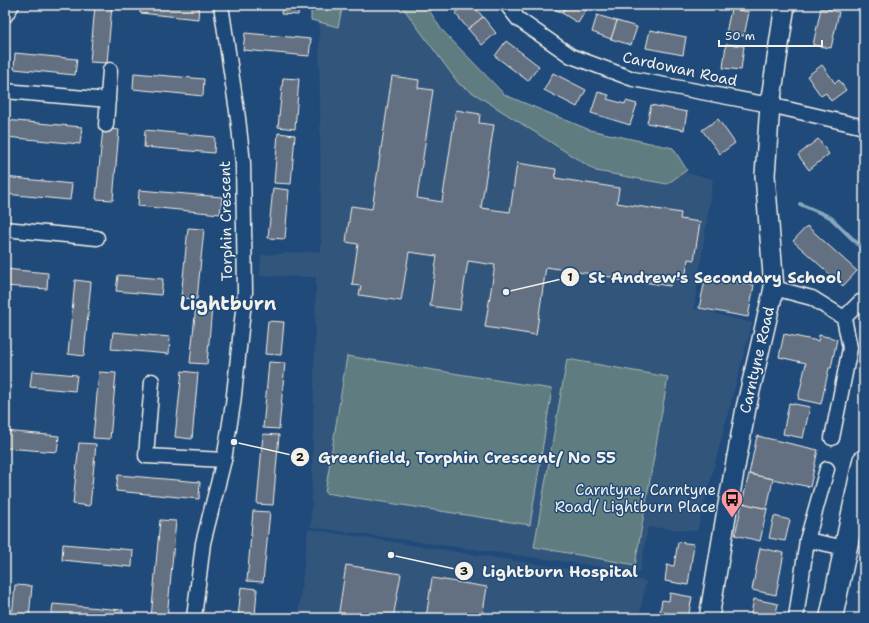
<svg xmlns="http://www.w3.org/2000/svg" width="869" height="623" font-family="'Shantell Sans',sans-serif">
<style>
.built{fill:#33557c}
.green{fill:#5e7d81;stroke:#a9b7b4}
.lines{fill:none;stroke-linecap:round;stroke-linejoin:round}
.stream{stroke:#89a8bc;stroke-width:4}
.building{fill:#637082;stroke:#f4f1e8}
.street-casing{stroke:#f4f1e8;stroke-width:17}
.secondary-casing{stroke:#f4f1e8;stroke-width:22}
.primary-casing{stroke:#f4f1e8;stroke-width:25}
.street{stroke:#1f4a7a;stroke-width:14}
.secondary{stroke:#1f4a7a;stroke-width:19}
.primary{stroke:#1f4a7a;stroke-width:22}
.labels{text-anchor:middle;stroke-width:3;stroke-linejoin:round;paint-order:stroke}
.street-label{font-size:15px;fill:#f4f1e8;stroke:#1f4a7a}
.poi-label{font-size:15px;fill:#f4f1e8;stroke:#1f4a7a;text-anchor:end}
.district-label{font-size:19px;font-weight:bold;fill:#f4f1e8;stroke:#1f4a7a}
.leader{fill:none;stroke:#f4f1e8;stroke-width:1.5}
.callout-dot{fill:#f4f1e8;stroke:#1f4a7a;stroke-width:1.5}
.mark-label{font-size:12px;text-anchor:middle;font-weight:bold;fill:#111}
.callout-label{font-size:16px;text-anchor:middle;font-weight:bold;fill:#f4f1e8;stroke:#1f4a7a;stroke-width:3;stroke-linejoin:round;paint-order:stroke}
</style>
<rect width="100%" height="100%" fill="#1f4a7a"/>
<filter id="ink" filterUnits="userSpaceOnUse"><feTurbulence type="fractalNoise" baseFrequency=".025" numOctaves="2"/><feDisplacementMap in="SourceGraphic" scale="8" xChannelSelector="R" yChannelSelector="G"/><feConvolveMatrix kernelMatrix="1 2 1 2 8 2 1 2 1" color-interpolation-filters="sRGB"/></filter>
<g filter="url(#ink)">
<!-- built -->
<g class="built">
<polygon points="319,5 415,5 456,70 536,121 660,167 713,179 694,308 752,323 697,531 648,527 640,572 311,527 316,277 260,276 261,255 321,251"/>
<polygon points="308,529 646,581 639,618 298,618"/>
</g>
<!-- green -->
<g class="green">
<polygon points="311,5 343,5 338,27 311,20"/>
<polygon points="401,5 426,5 441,29 505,95 590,130 673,148 687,170 667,184 596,171 459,84"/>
<polygon points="347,356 552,389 530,525 325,493"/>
<polygon points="567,359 668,377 635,565 534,547"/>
</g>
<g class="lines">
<!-- stream -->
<polyline class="stream" points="800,204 830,217 864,250"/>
</g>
<!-- building -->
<g class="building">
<polygon points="95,5 112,5 107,63 90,62"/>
<polygon points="141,5 199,5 198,19 140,13"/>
<polygon points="282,5 299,5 298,15 281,14"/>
<polygon points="465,5 473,5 483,17 468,29 455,13"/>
<polygon points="548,5 567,5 562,13"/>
<polygon points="567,5 584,5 588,7 578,23 562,13"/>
<polygon points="821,8 839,12 831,48 813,45"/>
<polygon points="731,9 749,12 744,36 726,33"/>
<polygon points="597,15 617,21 611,39 592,32"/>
<polygon points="483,17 496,33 482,45 468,29"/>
<polygon points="617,21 637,27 631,45 611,39"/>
<polygon points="650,30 686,37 683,55 646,48"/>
<polygon points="245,33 311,39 309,56 243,50"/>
<polygon points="506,41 539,66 528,81 495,56"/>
<polygon points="726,44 744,46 741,70 723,68"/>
<polygon points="15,53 77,59 75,75 14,69"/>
<polygon points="822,65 835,83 839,80 846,90 831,101 826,93 821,96 807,76"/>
<polygon points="134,73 204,79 203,96 133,89"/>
<polygon points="553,73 586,90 577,107 544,90"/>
<polygon points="392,76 419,80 418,88 433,90 417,198 442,202 456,110 480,114 479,123 494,125 481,208 510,212 517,163 556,169 555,178 619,188 617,203 681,213 680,219 700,222 694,260 688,259 685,280 671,278 670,286 546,267 536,335 485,327 495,265 468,261 460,310 430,306 437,256 409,252 401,301 359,295 361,286 352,285 358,244 346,242 351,206 372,209"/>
<polygon points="283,78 299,79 295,129 278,127"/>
<polygon points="598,92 609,95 607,99 625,104 626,101 637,104 630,125 591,113"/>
<polygon points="651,105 687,112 684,130 647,123"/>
<polygon points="718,119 735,143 720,154 702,130"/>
<polygon points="5,120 82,127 80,144 5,137"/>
<polygon points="103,128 119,130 113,200 96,199"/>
<polygon points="145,130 215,137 214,153 144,147"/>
<polygon points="278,133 295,135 291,184 274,183"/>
<polygon points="818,139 829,154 809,170 798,155"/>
<polygon points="5,177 72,184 70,200 5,194"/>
<polygon points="273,188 289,190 285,239 268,238"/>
<polygon points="139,190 222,197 220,214 138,206"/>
<polygon points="864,196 864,213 861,212"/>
<polygon points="807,226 857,271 843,286 793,241"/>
<polygon points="188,228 204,229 197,299 181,298"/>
<polygon points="5,269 48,273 47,289 5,286"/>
<polygon points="118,275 163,279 161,295 116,291"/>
<polygon points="706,276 754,285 748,317 699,308"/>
<polygon points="75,280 91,282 84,356 68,354"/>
<polygon points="196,305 212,307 207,364 190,363"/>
<polygon points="268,321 284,322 281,355 265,354"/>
<polygon points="113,332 170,337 169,354 111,349"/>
<polygon points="784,334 818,341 819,335 837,339 831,368 829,368 821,404 798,399 806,363 779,357"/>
<polygon points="269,362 285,363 279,429 263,428"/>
<polygon points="32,371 77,375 75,391 30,387"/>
<polygon points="182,371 198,373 192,439 175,437"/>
<polygon points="99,372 116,373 110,439 93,438"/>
<polygon points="789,403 810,407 803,438 783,434"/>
<polygon points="5,431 59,436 57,452 5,448"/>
<polygon points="263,434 279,435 273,505 257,504"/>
<polygon points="757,436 818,450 810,487 749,474"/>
<polygon points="79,443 96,444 90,506 73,504"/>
<polygon points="749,474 773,479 767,509 742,503"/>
<polygon points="118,475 200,482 199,499 116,491"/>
<polygon points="742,503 767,509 760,541 735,535"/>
<polygon points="253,511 270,512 263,582 247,581"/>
<polygon points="774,516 790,520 785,541 769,538"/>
<polygon points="160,520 176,521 167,618 151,618"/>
<polygon points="678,542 694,544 688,585 665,581 667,565 674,566"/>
<polygon points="63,544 133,550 132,567 62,560"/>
<polygon points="760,548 784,553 776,595 752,590"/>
<polygon points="346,565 401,574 393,618 338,618"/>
<polygon points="432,578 487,587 482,618 426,618"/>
<polygon points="15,585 32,586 29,618 12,618"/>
<polygon points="241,587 257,589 255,618 238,618"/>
<polygon points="670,593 692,597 688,618 666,618 667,613 660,611 662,600 669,601"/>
<polygon points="754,599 778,604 775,618 750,618"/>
<polygon points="53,604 123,610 122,618 51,618"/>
</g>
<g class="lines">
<!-- street casing -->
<g class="street-casing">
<g id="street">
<polyline points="507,5 518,19 571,56 633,79 770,105 864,127"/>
<polyline points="5,16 12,5"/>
<polyline points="5,91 108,100"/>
<polyline points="106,125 110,70"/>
<polyline points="5,229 97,238"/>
<polyline points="774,288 812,298 844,318 850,348 832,438"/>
<polyline points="844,318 860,302"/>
<polyline points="152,381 146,456 224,460"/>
<polyline points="807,540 846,548"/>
<polyline points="194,618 203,543 224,460 233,404 245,292 243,163 238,118 221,5"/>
<polyline points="796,618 807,540 827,469"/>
</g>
</g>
<!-- secondary casing -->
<g class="secondary-casing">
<polyline id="secondary" points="709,618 727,510 746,408 774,288 765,175 770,105 785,5"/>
</g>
<!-- primary casing -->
<g class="primary-casing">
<polyline id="primary" points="831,618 864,461"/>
</g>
<!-- street -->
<use href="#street" class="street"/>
<!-- secondary -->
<use href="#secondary" class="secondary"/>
<!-- primary -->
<use href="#primary" class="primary"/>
</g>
</g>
<!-- icons -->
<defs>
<g id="bus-pin" transform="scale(1.15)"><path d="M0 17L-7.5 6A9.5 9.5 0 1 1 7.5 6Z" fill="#ff9aa2" stroke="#1f4a7a"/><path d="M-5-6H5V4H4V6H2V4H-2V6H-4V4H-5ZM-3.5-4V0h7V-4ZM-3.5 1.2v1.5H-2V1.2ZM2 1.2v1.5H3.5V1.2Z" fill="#111"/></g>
</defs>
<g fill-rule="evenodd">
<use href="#bus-pin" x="732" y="499"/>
</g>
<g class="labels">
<!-- street labels -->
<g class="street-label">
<text transform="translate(680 69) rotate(12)" y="5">Cardowan Road</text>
<text transform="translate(226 221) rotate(-91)" y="5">Torphin Crescent</text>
<text transform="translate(757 360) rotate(-77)" y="5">Carntyne Road</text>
</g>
<!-- poi labels -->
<g class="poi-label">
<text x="716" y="495">Carntyne, Carntyne<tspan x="716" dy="17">Road/ Lightburn Place</tspan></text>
</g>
<!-- district labels -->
<g class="district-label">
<text x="228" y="310">Lightburn</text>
</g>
</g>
<!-- callouts -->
<path class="leader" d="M506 292L570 277M234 442L300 457M391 555L464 571"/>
<g class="callout-dot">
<circle cx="506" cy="292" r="4"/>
<circle cx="234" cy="442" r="4"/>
<circle cx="391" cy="555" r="4"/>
<circle cx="570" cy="277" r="10"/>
<circle cx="300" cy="457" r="10"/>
<circle cx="464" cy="571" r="10"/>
</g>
<g class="mark-label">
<text x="570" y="281">1</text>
<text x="300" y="461">2</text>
<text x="464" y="575">3</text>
</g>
<g class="callout-label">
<text x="715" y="283">St Andrew's Secondary School</text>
<text x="467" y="463">Greenfield, Torphin Crescent/ No 55</text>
<text x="560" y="577">Lightburn Hospital</text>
</g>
<!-- margin -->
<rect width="869" height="623" fill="none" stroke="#1f4a7a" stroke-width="20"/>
<rect x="10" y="10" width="849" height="603" fill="none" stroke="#f4f1e8" stroke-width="1.5" filter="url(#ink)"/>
<!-- scale -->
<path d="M719 40v6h103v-6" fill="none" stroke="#f4f1e8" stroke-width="2"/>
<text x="725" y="40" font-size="12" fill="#f4f1e8" stroke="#1f4a7a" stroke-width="3" paint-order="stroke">50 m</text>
</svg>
